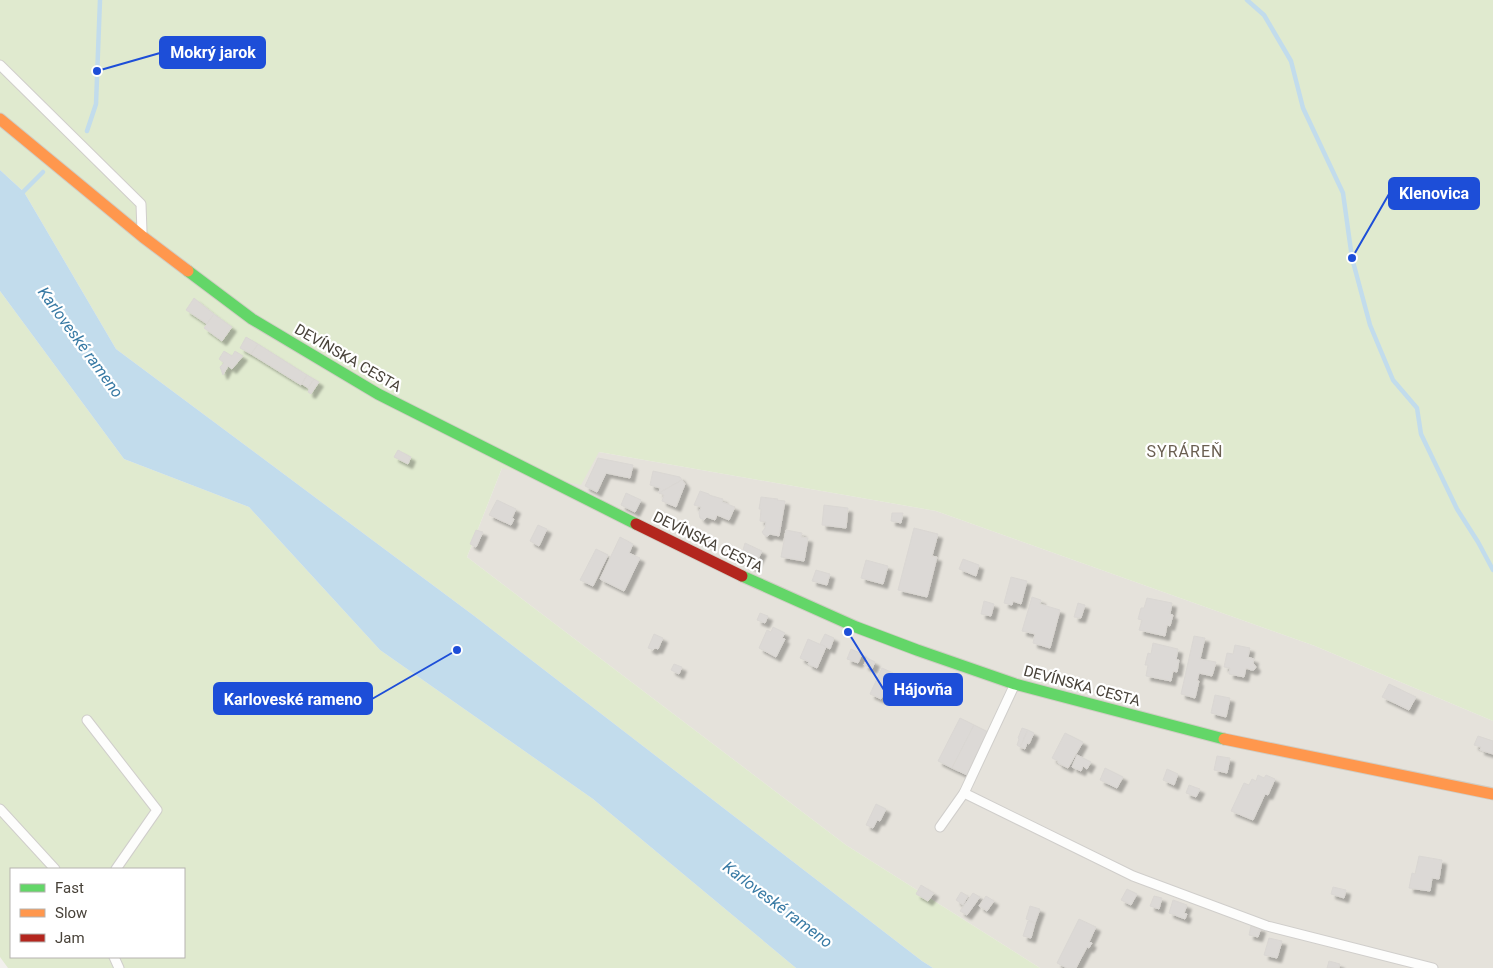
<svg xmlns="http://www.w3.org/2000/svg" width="1493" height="968" font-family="Roboto,sans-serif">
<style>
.residential{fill:#e5e2db}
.green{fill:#e0eacf;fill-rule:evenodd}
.water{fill:#c2dcec}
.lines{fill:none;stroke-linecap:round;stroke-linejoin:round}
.stream{stroke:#c2dcec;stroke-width:4.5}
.building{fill:#dcd9d6;stroke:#dad7d3;filter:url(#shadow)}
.lane-casing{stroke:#d0cecb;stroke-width:11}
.fast-casing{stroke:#d0cdc4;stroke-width:13}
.slow-casing{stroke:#d0cdc4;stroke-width:13}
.jam-casing{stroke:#d0cdc4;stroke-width:13}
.lane{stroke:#fdfdfc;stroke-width:9}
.fast{stroke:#63d668;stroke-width:11}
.slow{stroke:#ff974d;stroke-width:11}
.jam{stroke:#b3261e;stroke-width:11}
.labels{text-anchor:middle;stroke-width:4.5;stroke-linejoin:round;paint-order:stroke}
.street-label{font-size:15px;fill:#484239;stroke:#fff}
.water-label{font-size:16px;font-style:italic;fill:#387aa4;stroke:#fff}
.neighbourhood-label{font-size:16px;letter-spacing:1px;fill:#6a5f51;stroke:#fff}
.leader{fill:none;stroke:#1d4ed8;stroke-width:2}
.callout-dot{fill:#1d4ed8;stroke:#fff;stroke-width:2}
.callout{fill:#1d4ed8;stroke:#1d4ed8;stroke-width:2}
.callout-label{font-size:16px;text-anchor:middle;font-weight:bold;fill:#fff}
</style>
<defs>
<filter id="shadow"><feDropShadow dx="4.5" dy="4.5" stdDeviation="1" flood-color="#0004"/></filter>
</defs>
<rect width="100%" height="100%" fill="#f2f0ed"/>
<!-- residential -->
<polygon class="residential" points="599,452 936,511 1315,646 1493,721 1493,968 1040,968 846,845 467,557 502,468"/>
<!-- green -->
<g class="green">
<polygon points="0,0 1493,0 1493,721 1315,646 936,511 599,452 581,485 502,468 467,557 846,845 1040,968 933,968 922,961 473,615 116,349 24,192 0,170"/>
<path d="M0 291 124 459 249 507 380 650 593 799 796 968H8L0 957ZM11 869H184V957H11Z"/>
</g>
<!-- water -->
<polygon class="water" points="0,170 24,192 116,349 473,615 922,961 933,968 796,968 593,799 380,650 249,507 124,459 0,291"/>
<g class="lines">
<!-- stream -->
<g class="stream">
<polyline points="1247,0 1264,15 1291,61 1303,108 1343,193 1352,258 1370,325 1393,380 1417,408 1421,434 1457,509 1478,542 1493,570"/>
<polyline points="87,131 96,104 100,0"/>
<polyline points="21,194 43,172"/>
</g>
</g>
<!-- building -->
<g class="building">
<polygon points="194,298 214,314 207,324 186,310"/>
<polygon points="214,314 232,327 222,341 204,328"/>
<polygon points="246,337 258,344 251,354 240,348"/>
<polygon points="258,344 307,375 301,385 251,354"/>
<polygon points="224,351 232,356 235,351 243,356 232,369 228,366 223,375 220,367 224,363 219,359"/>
<polygon points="307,375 314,379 308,388 302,384"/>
<polygon points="314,379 319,382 311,394 308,392 309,389 308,388"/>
<polygon points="398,450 411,457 408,464 394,457"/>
<polygon points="598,458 633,465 630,478 606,473 597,492 585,486"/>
<polygon points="653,471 680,477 682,480 659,493 660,488 650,485"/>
<polygon points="682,480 685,484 676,507 662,501 664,495 659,493"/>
<polygon points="700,491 709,494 709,495 723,499 722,502 735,507 729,520 717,515 715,520 707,517 704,520 700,518 699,513 701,507 694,505"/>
<polygon points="626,493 641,500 635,512 621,505"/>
<polygon points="761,497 778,499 777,500 785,501 779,536 770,534 768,536 764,535 762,532 765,528 766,522 760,521 761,509 759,509"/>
<polygon points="497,500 516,509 512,518 514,519 511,525 489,515"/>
<polygon points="824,505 848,508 846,528 822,525"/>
<polygon points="892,513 903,513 901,523 891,521"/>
<polygon points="538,525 547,529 539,546 530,541"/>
<polygon points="914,528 938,534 932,556 937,557 927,597 898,590"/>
<polygon points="476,530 483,532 476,547 470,544"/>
<polygon points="786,530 802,533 801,537 808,538 804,561 781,557"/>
<polygon points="620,537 633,544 629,553 640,558 624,591 600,579"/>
<polygon points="745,543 762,551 754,567 740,561"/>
<polygon points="596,549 608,555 593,586 580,580"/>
<polygon points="963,559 979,565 976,576 959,569"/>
<polygon points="866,560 888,566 883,584 861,578"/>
<polygon points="816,570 830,574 827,585 812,581"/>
<polygon points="1011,577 1027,581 1021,604 1013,601 1012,605 1004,603"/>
<polygon points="1032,597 1041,600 1040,604 1060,610 1050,648 1033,643 1035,634 1022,631"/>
<polygon points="1147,598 1172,603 1170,614 1173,615 1170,626 1167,625 1165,636 1139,630 1142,620 1138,619 1141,608 1144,608"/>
<polygon points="984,601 994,604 991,616 981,614"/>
<polygon points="1078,603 1085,605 1081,618 1074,617"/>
<polygon points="760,613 768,616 765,623 757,620"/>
<polygon points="773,627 785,633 782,638 785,639 776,657 759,648 767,630 771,632"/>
<polygon points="654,634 663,638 658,649 655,648 653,650 648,648"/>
<polygon points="825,634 834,638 830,649 820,644"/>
<polygon points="1194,636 1205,638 1200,659 1216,662 1212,676 1199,673 1197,681 1199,681 1195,698 1181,694"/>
<polygon points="808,639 826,647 817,668 808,664 809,662 800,658"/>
<polygon points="1153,643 1178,649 1176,660 1179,660 1177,672 1173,671 1171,681 1146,676 1148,665 1145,665 1148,653 1151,654"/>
<polygon points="1235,645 1250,648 1248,657 1254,659 1253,663 1256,667 1254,670 1251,670 1246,668 1244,677 1229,674 1230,668 1224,667 1227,653 1233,654"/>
<polygon points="851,649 862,654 858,663 847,659"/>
<polygon points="867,658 875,662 872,669 864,665"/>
<polygon points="674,664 682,667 679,674 671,670"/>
<polygon points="882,668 893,673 881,699 870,694"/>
<polygon points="1389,684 1416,697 1409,710 1382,697"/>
<polygon points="1215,695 1230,698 1226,717 1211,713"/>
<polygon points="960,718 974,725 952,768 938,761"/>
<polygon points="974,725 988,732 967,775 952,768"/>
<polygon points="1022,728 1028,730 1020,747 1017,745 1019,739 1018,738"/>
<polygon points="1028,730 1034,733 1029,744 1027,743 1025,749 1020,747"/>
<polygon points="1065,733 1083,742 1068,768 1058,763 1058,761 1052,758"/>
<polygon points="1478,736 1493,741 1493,754 1480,750 1481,747 1474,745"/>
<polygon points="1077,755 1091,762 1087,769 1083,766 1081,771 1072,767"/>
<polygon points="1217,756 1230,758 1227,773 1214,770"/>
<polygon points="1105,768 1123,777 1117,788 1100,780"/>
<polygon points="1167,769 1178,774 1174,785 1163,780"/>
<polygon points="1258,775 1264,778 1266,775 1275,779 1268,795 1265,794 1253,820 1231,811 1244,783 1249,785 1252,779 1256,781"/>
<polygon points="1189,785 1200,789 1196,797 1186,793"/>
<polygon points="876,804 886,809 880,821 877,820 873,828 866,825"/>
<polygon points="1419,856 1442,860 1439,879 1432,878 1430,891 1409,888 1412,873 1415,874"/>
<polygon points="921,885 934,893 928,901 916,894"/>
<polygon points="1333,887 1346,890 1344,898 1331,894"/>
<polygon points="1127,889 1137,894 1131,905 1121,900"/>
<polygon points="961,892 968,896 963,905 956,900"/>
<polygon points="973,893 980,897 967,915 960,911"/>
<polygon points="986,896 994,901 987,911 979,906"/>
<polygon points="1154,896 1162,898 1159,909 1150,906"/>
<polygon points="1173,900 1187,905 1184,913 1187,914 1185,919 1169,913"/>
<polygon points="1030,906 1040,909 1035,923 1026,919"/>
<polygon points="1079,919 1096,927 1089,942 1092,943 1089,948 1087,947 1076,968 1067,968 1057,963"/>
<polygon points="1028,921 1035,923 1031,938 1023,936"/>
<polygon points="1251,926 1261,928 1258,937 1249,935"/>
<polygon points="1269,938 1282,941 1277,958 1264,955"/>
<polygon points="1329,961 1340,964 1339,968 1327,968"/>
</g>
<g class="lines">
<!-- lane casing -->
<g class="lane-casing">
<g id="lane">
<polyline points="0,65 141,204 142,232"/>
<polyline points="87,720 157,810 116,869"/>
<polyline points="964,793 1133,876 1267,926 1433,968"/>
<polyline points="0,809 55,869"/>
<polyline points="940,827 964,793 1014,686"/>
<polyline points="114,957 119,968"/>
</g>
</g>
<!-- fast casing -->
<g class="fast-casing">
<g id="fast">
<polyline points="188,271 252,319 378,394 636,524"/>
<polyline points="742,576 856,627 917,650 1015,684 1224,739"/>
</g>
</g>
<!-- slow casing -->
<g class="slow-casing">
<g id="slow">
<polyline points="0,119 143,237 188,271"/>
<polyline points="1224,739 1493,794"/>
</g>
</g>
<!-- jam casing -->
<g class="jam-casing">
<polyline id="jam" points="636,524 742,576"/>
</g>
<!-- lane -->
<use href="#lane" class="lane"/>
<!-- fast -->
<use href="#fast" class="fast"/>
<!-- slow -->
<use href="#slow" class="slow"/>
<!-- jam -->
<use href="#jam" class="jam"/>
</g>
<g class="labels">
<!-- street labels -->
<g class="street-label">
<text transform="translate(348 358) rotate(30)" y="5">DEVÍNSKA CESTA</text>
<text transform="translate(708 542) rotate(26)" y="5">DEVÍNSKA CESTA</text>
<text transform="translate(1082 686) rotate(15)" y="5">DEVÍNSKA CESTA</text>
</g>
<!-- water labels -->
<g class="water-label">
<text transform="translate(81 342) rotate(54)" y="6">Karloveské rameno</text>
<text transform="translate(778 904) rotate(37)" y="6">Karloveské rameno</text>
</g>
<!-- neighbourhood labels -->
<g class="neighbourhood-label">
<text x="1185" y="457">SYRÁREŇ</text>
</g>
</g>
<!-- callouts -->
<path class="leader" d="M97 71L160 53M1352 258L1389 194M848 632L884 690M457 650L372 699"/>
<g class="callout-dot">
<circle cx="97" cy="71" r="5"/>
<circle cx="1352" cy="258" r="5"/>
<circle cx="848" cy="632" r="5"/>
<circle cx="457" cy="650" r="5"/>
</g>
<g class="callout">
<rect x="160" y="37" width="105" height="31" rx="5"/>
<rect x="1389" y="178" width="90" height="31" rx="5"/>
<rect x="884" y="674" width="78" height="31" rx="5"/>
<rect x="214" y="683" width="158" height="31" rx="5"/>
</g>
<g class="callout-label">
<text x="213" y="58">Mokrý jarok</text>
<text x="1434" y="199">Klenovica</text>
<text x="923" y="695">Hájovňa</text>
<text x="293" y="705">Karloveské rameno</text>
</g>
<!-- legend -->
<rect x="10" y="868" width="175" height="90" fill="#ffffff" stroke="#b6b3b0"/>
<rect x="20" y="884" width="25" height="8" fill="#63d668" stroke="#b6b3b0"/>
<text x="55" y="893" font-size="15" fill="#484239">Fast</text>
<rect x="20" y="909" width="25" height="8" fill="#ff974d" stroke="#b6b3b0"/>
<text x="55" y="918" font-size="15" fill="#484239">Slow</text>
<rect x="20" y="934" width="25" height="8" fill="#b3261e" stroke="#b6b3b0"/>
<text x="55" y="943" font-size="15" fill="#484239">Jam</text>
</svg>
